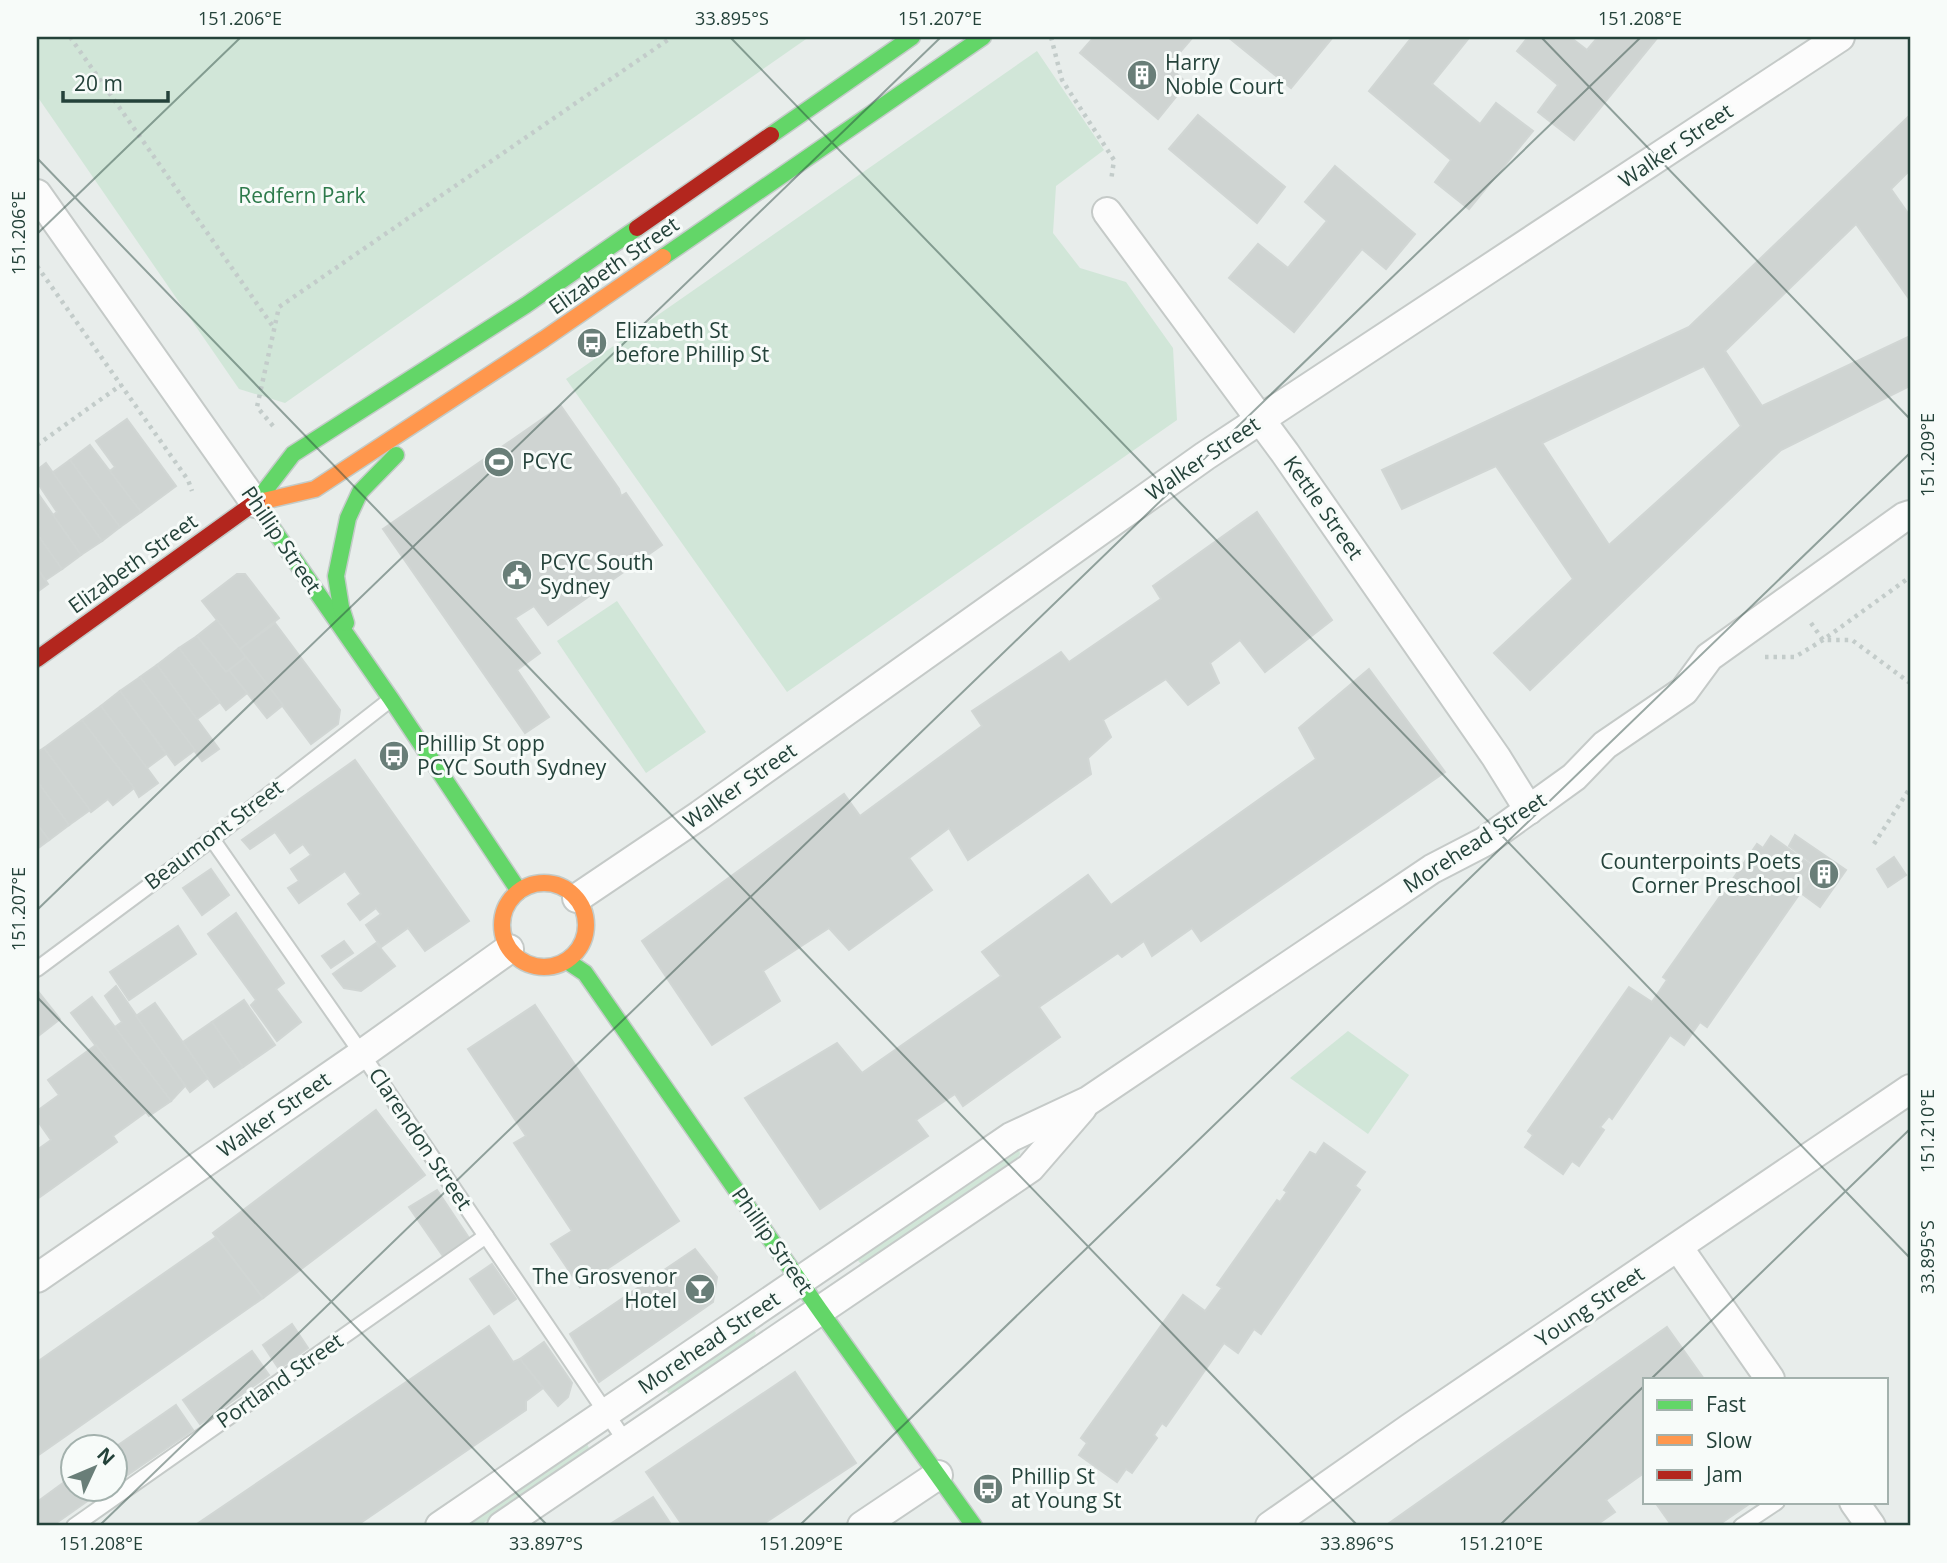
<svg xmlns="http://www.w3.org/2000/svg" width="1947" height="1563" font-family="'Open Sans',sans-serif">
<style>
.green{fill:#d1e6d8}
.building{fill:#cfd4d2;stroke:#d1d6d4;stroke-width:2;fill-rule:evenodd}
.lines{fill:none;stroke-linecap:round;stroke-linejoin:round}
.lane-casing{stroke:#c5cac8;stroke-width:18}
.street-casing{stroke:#c5cac8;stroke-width:32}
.fast-casing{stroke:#c3cbc8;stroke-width:19}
.slow-casing{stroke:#c3cbc8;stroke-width:19}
.jam-casing{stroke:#c3cbc8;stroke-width:19}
.path{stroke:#c3ccca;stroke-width:4.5;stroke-dasharray:3.5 5;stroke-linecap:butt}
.lane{stroke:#fcfcfc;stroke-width:14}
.street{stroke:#fcfcfc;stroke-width:28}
.fast{stroke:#63d668;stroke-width:16}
.slow{stroke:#ff974d;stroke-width:16}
.jam{stroke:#b3261e;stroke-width:16}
.ticks{fill:none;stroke:#24423a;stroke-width:2;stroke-opacity:0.45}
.labels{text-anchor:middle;stroke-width:6;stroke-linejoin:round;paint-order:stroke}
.poi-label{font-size:21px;fill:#24423a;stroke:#f7fbf9;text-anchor:start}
.street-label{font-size:21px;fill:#24423a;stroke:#f7fbf9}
.park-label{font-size:21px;fill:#2d7a4b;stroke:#f7fbf9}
.neatline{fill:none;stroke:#24423a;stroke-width:2.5}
.ticks-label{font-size:18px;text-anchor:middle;fill:#24423a}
</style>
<rect width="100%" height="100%" fill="#e8edeb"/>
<!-- green -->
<g class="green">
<polygon points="37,37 809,37 285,403 239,389 37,96"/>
<polygon points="1037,51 1104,150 1056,186 1053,233 1080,268 1126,282 1173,348 1177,420 787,692 566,379"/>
<polygon points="617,601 706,732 646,773 557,641"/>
<polygon points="1348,1031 1409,1075 1368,1134 1290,1078"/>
<polygon points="1011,1148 1019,1148 1020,1154 1018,1157 863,1263 860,1263 856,1258"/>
<polygon points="753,1329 756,1333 754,1337 673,1392 668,1393 665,1386"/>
<polygon points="586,1442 589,1448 588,1453 479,1526 456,1526"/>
</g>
<!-- building -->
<g class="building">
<polygon points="1094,37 1193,37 1168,66 1187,83 1158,119 1080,53"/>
<polygon points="1228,37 1333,37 1291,88"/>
<polygon points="1412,37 1466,37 1468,39 1432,84 1480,124 1496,103 1533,131 1469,209 1435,182 1451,160 1369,91"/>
<polygon points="1528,37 1570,37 1587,50 1598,37 1658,37 1574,140 1538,112 1558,85 1517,51"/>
<polygon points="1198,115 1285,187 1257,223 1169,149"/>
<path d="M1910 115V170L1891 189 1910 216V300L1856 224 1725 351 1762 406 1910 336V386L1781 450 1530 690 1494 653 1573 579 1496 466 1402 509 1382 470 1689 327ZM1704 366 1741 426 1609 545 1542 443Z"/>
<polygon points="1335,166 1415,234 1386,269 1362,249 1294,332 1229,278 1258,244 1288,268 1327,221 1305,202"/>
<polygon points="561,406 619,489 621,496 626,493 662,545 548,625 534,606 515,618 540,653 517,670 549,717 525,733 383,529"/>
<polygon points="127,419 176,486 141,512 110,471 115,467 96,441"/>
<polygon points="90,445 141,512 120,527 70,460"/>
<polygon points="70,460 120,527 102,541 52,473"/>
<polygon points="46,463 102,541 81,555 53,515 57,512 37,482 37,470"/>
<polygon points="37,492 81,555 62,569 37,534 37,529 39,527 37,524"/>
<polygon points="1257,512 1332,620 1265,672 1240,640 1210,663 1219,683 1188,705 1166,679 1103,720 1111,737 1088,758 1091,774 968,860 949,828 909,858 932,890 849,950 829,928 763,971 780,1001 712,1045 642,941 844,794 860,816 982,726 972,711 1061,652 1069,662 1161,599 1153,586"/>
<polygon points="37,534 62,569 46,580 37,568"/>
<polygon points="37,568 48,584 37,592"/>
<polygon points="237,574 245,574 279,618 240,649 202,601"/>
<polygon points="217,620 246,657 226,672 197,636"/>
<polygon points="275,623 340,710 338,724 311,744 240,649"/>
<polygon points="197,636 226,672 229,670 247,693 226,710 179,648"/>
<polygon points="179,648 220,702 197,719 157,665"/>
<polygon points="246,657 283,705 267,718 229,670"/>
<polygon points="157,665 219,749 202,761 140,677"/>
<polygon points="1369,669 1445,772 1201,941 1192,928 1152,956 1144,941 1122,957 1118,953 1039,1007 1060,1037 963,1106 955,1094 916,1120 928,1136 820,1209 745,1098 837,1043 862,1073 1001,976 982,952 1088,875 1111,905 1316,759 1299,728"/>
<polygon points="140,677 195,750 175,765 120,691"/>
<polygon points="120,691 166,754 147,768 101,706"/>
<polygon points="101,706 158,783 139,797 134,788 82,720"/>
<polygon points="82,720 134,788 113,805 108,799 91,812 44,748"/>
<polygon points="44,748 90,810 69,825 37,781 37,752"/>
<polygon points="355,760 469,921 425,951 408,928 381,947 366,925 381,914 376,908 360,920 348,904 361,894 345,871 299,903 288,888 299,881 291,869 311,855 303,844 290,853 275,832 250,849 242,840"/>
<polygon points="37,781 69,825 49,840 37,824"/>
<polygon points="37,824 49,840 37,849"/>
<polygon points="1795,835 1846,870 1820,907 1801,893 1809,883 1803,879 1813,864 1789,846"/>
<polygon points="1771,836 1811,865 1801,879 1807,883 1707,1027 1700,1022 1684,1045 1670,1035 1612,1119 1609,1116 1600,1127 1604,1130 1579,1166 1572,1161 1563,1174 1525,1147 1533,1135 1528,1131 1629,987 1652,1002 1667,980 1663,977 1723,892 1726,894 1732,884 1730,883 1757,844 1763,848"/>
<polygon points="1894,857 1906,875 1888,887 1877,869"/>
<polygon points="211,869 229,895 202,915 183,888"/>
<polygon points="236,913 284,983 276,989 301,1022 277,1041 251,1005 256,1000 208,934"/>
<polygon points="178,926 196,954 129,1000 110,972"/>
<polygon points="344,941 353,953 331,968 322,956"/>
<polygon points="376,943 395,966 361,991 344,988 333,974"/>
<polygon points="116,986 185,1086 171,1101 115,1027 122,1022 105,996"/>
<polygon points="37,990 60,1019 37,1037"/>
<polygon points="92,997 171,1101 149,1116 71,1013"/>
<polygon points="244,1000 275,1045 243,1067 212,1022"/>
<polygon points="155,1003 208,1078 190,1092 136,1016"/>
<polygon points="535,1005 679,1221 580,1287 551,1244 572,1231 514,1143 526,1136 468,1049"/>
<polygon points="212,1022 243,1067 214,1087 183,1042"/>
<polygon points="96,1045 146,1112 113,1136 117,1142 37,1199 37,1150 51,1140 37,1120 37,1111 59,1095 48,1080"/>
<polygon points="376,1110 425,1175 263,1298 213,1233"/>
<polygon points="1324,1143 1365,1172 1355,1186 1360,1190 1261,1334 1254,1329 1238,1353 1224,1343 1166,1426 1162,1423 1154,1435 1157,1438 1132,1473 1126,1469 1117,1482 1079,1455 1087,1443 1081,1438 1183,1295 1205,1311 1222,1288 1217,1285 1277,1200 1280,1202 1287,1192 1284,1190 1310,1152 1316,1155"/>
<polygon points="437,1190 469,1238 443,1256 409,1207"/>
<polygon points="216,1237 263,1298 37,1456 37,1362"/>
<polygon points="695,1249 717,1277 713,1302 599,1382 570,1334"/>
<polygon points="492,1264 516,1299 494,1314 470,1279"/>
<polygon points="292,1324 308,1348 279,1369 263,1345"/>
<polygon points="489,1326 513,1362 520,1359 543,1388 526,1401 526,1410 356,1526 194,1526"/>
<polygon points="1667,1327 1704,1379 1644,1379 1644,1473 1606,1500 1615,1512 1595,1526 1385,1526"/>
<polygon points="544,1342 572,1383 568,1397 558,1406 520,1359"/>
<polygon points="252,1351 269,1375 200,1424 183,1400"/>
<polygon points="795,1372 856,1463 760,1526 683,1526 646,1472"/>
<polygon points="176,1405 193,1430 123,1478 116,1468 114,1448"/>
<polygon points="74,1475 74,1490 103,1490 52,1526 37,1526 37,1502"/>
<polygon points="653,1497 672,1526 607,1526"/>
<polygon points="1655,1502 1752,1502 1717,1526 1672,1526"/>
</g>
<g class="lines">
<!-- lane casing -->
<g class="lane-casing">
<g id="lane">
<polyline points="212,839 362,1054 626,1442"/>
<polyline points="37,969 212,839 390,700"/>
<polyline points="74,1526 486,1236"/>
<polyline points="1741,1526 1777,1502"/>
</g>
</g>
<!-- street casing -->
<g class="street-casing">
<g id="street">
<polyline points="37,194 255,503"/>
<polyline points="1107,212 1285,453 1496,757 1529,810"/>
<polyline points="577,898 700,815 1205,456 1840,37"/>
<polyline points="1678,1247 1770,1379"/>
<polyline points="37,1278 362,1054 509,949"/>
<polyline points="1854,1502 1871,1526"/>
<polyline points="440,1526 1011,1137 1088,1101 1432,869 1484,842 1574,777 1605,745 1684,691 1709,657 1904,517 1910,515"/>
<polyline points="502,1526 1030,1168 1082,1108"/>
<polyline points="862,1526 938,1475"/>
<polyline points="1270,1526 1410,1428 1910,1089"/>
</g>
</g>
<!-- fast casing -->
<g class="fast-casing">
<g id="fast">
<polyline points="771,135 912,37"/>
<polyline points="663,257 983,37"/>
<polyline points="257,501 293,454 526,305 637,228"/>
<polyline points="255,503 391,699 519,891"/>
<polyline points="346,623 341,607 336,576 348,518 360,492 396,455"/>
<polyline points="567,961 585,973 819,1309 974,1526"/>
</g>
</g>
<!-- slow casing -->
<g class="slow-casing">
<g id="slow">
<polyline points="255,503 315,489 544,339 663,257"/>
<circle cx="544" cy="925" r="42"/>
</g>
</g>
<!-- jam casing -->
<g class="jam-casing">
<g id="jam">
<polyline points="637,228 771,135"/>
<polyline points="37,659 257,501"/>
</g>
</g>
<!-- path -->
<g class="path">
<polyline points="70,37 274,328"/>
<polyline points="1051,37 1062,80 1114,160 1111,181"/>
<polyline points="37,266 188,480 192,491"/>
<polyline points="273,426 257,407 279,307 672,37"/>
<polyline points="37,445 121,385"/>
<polyline points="1811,623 1823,640 1852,640 1910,683"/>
<polyline points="1765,657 1795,657 1823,640 1910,577"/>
<polyline points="1874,844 1910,788"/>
</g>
<!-- lane -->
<use href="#lane" class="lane"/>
<!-- street -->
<use href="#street" class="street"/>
<!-- fast -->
<use href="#fast" class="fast"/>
<!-- slow -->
<use href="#slow" class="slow"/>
<!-- jam -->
<use href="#jam" class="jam"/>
</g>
<!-- ticks -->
<path class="ticks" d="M730 37 1910 1258M1541 37 1910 419M37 158 1358 1526M37 234 241 37M37 910 941 37M37 997 548 1526M1651 1379 1910 1129M99 1526 1641 37M799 1526 1910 453M1499 1526 1644 1386"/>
<!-- icons -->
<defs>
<g id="building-disc" transform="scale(1.575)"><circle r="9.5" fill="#697e78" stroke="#f7fbf9"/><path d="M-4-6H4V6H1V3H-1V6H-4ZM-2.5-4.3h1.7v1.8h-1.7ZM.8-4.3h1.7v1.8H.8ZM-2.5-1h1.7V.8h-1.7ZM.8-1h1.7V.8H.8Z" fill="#fff"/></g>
<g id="bus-disc" transform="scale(1.575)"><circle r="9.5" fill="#697e78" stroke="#f7fbf9"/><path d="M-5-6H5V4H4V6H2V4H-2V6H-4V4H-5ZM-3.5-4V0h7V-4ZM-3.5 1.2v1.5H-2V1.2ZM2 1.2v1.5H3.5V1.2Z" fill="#fff"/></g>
<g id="stadium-disc" transform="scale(1.575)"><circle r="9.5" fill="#697e78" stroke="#f7fbf9"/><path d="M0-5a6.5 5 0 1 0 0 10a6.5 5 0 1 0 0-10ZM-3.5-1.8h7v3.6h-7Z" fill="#fff"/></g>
<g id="civic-disc" transform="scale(1.575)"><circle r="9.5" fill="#697e78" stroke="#f7fbf9"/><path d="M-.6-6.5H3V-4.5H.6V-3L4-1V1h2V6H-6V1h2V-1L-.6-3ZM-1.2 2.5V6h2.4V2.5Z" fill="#fff"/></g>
<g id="bar-disc" transform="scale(1.575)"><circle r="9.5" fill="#697e78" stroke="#f7fbf9"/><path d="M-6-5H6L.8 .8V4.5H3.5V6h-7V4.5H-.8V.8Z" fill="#fff"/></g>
</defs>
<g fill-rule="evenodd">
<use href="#building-disc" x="1142" y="75"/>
<use href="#bus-disc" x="592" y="343"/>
<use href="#stadium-disc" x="499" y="462"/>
<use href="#civic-disc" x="517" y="575"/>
<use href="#bus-disc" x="394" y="756"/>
<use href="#building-disc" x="1824" y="874"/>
<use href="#bar-disc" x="700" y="1289"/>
<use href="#bus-disc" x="988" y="1489"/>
</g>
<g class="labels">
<!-- poi labels -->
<g class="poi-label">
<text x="1165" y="70">Harry<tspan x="1165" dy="24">Noble Court</tspan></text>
<text x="615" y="338">Elizabeth St<tspan x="615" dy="24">before Phillip St</tspan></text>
<text x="522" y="469">PCYC</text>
<text x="540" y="570">PCYC South<tspan x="540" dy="24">Sydney</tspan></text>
<text x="417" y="751">Phillip St opp<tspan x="417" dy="24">PCYC South Sydney</tspan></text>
<text x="1801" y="869" text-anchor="end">Counterpoints Poets<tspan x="1801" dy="24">Corner Preschool</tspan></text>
<text x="677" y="1284" text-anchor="end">The Grosvenor<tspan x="677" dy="24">Hotel</tspan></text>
<text x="1011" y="1484">Phillip St<tspan x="1011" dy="24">at Young St</tspan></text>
</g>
<!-- street labels -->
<g class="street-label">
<text transform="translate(1676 146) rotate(-34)" y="7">Walker Street</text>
<text transform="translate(614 266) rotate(-35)" y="7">Elizabeth Street</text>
<text transform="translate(1203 459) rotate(-34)" y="7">Walker Street</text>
<text transform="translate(1323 508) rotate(55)" y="7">Kettle Street</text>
<text transform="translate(281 540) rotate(56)" y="7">Phillip Street</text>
<text transform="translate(133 564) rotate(-36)" y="7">Elizabeth Street</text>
<text transform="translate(740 786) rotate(-35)" y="7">Walker Street</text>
<text transform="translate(214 835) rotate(-37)" y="7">Beaumont Street</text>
<text transform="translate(1475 843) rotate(-33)" y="7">Morehead Street</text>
<text transform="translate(274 1115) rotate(-35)" y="7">Walker Street</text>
<text transform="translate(420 1139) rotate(56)" y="7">Clarendon Street</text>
<text transform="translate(772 1241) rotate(55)" y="7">Phillip Street</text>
<text transform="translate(1590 1307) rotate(-34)" y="7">Young Street</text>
<text transform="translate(709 1343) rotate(-34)" y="7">Morehead Street</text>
<text transform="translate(280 1381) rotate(-35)" y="7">Portland Street</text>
</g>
<!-- park labels -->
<g class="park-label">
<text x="302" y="203">Redfern Park</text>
</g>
</g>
<!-- border -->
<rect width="1947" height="1563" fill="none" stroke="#f7fbf9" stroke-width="77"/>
<!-- legend -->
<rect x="1643" y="1378" width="245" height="126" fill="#f7fbf9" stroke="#a3b1ad" stroke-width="2"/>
<rect x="1657" y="1400" width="35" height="10" fill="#63d668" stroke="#a3b1ad" stroke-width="2"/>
<text x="1706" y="1412" font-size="21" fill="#24423a">Fast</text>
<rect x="1657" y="1435" width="35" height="10" fill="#ff974d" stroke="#a3b1ad" stroke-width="2"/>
<text x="1706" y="1448" font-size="21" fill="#24423a">Slow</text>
<rect x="1657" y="1470" width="35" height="10" fill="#b3261e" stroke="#a3b1ad" stroke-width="2"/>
<text x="1706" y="1482" font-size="21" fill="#24423a">Jam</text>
<!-- north arrow -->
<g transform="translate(94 1468) rotate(46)"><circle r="33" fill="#f7fbf9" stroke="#a3b1ad" stroke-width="2"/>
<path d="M0-5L12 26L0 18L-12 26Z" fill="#697e78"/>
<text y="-10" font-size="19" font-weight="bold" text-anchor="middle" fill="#24423a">N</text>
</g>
<!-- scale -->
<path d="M63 91v10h105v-10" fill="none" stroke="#24423a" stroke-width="3.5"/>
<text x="74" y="91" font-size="21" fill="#24423a" stroke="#f7fbf9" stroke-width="5" paint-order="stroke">20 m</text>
<rect x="38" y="38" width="1871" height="1486" class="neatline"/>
<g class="ticks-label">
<text x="240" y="25">151.206°E</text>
<text x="732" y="25">33.895°S</text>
<text x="940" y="25">151.207°E</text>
<text x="1640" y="25">151.208°E</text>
<text transform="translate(19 233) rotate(-90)" y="6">151.206°E</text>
<text transform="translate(1928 455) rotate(-90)" y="6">151.209°E</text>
<text transform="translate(19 909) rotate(-90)" y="6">151.207°E</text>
<text transform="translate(1928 1131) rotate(-90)" y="6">151.210°E</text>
<text transform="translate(1928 1257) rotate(-90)" y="6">33.895°S</text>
<text x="101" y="1550">151.208°E</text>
<text x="546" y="1550">33.897°S</text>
<text x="801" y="1550">151.209°E</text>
<text x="1357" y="1550">33.896°S</text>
<text x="1501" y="1550">151.210°E</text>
</g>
</svg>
